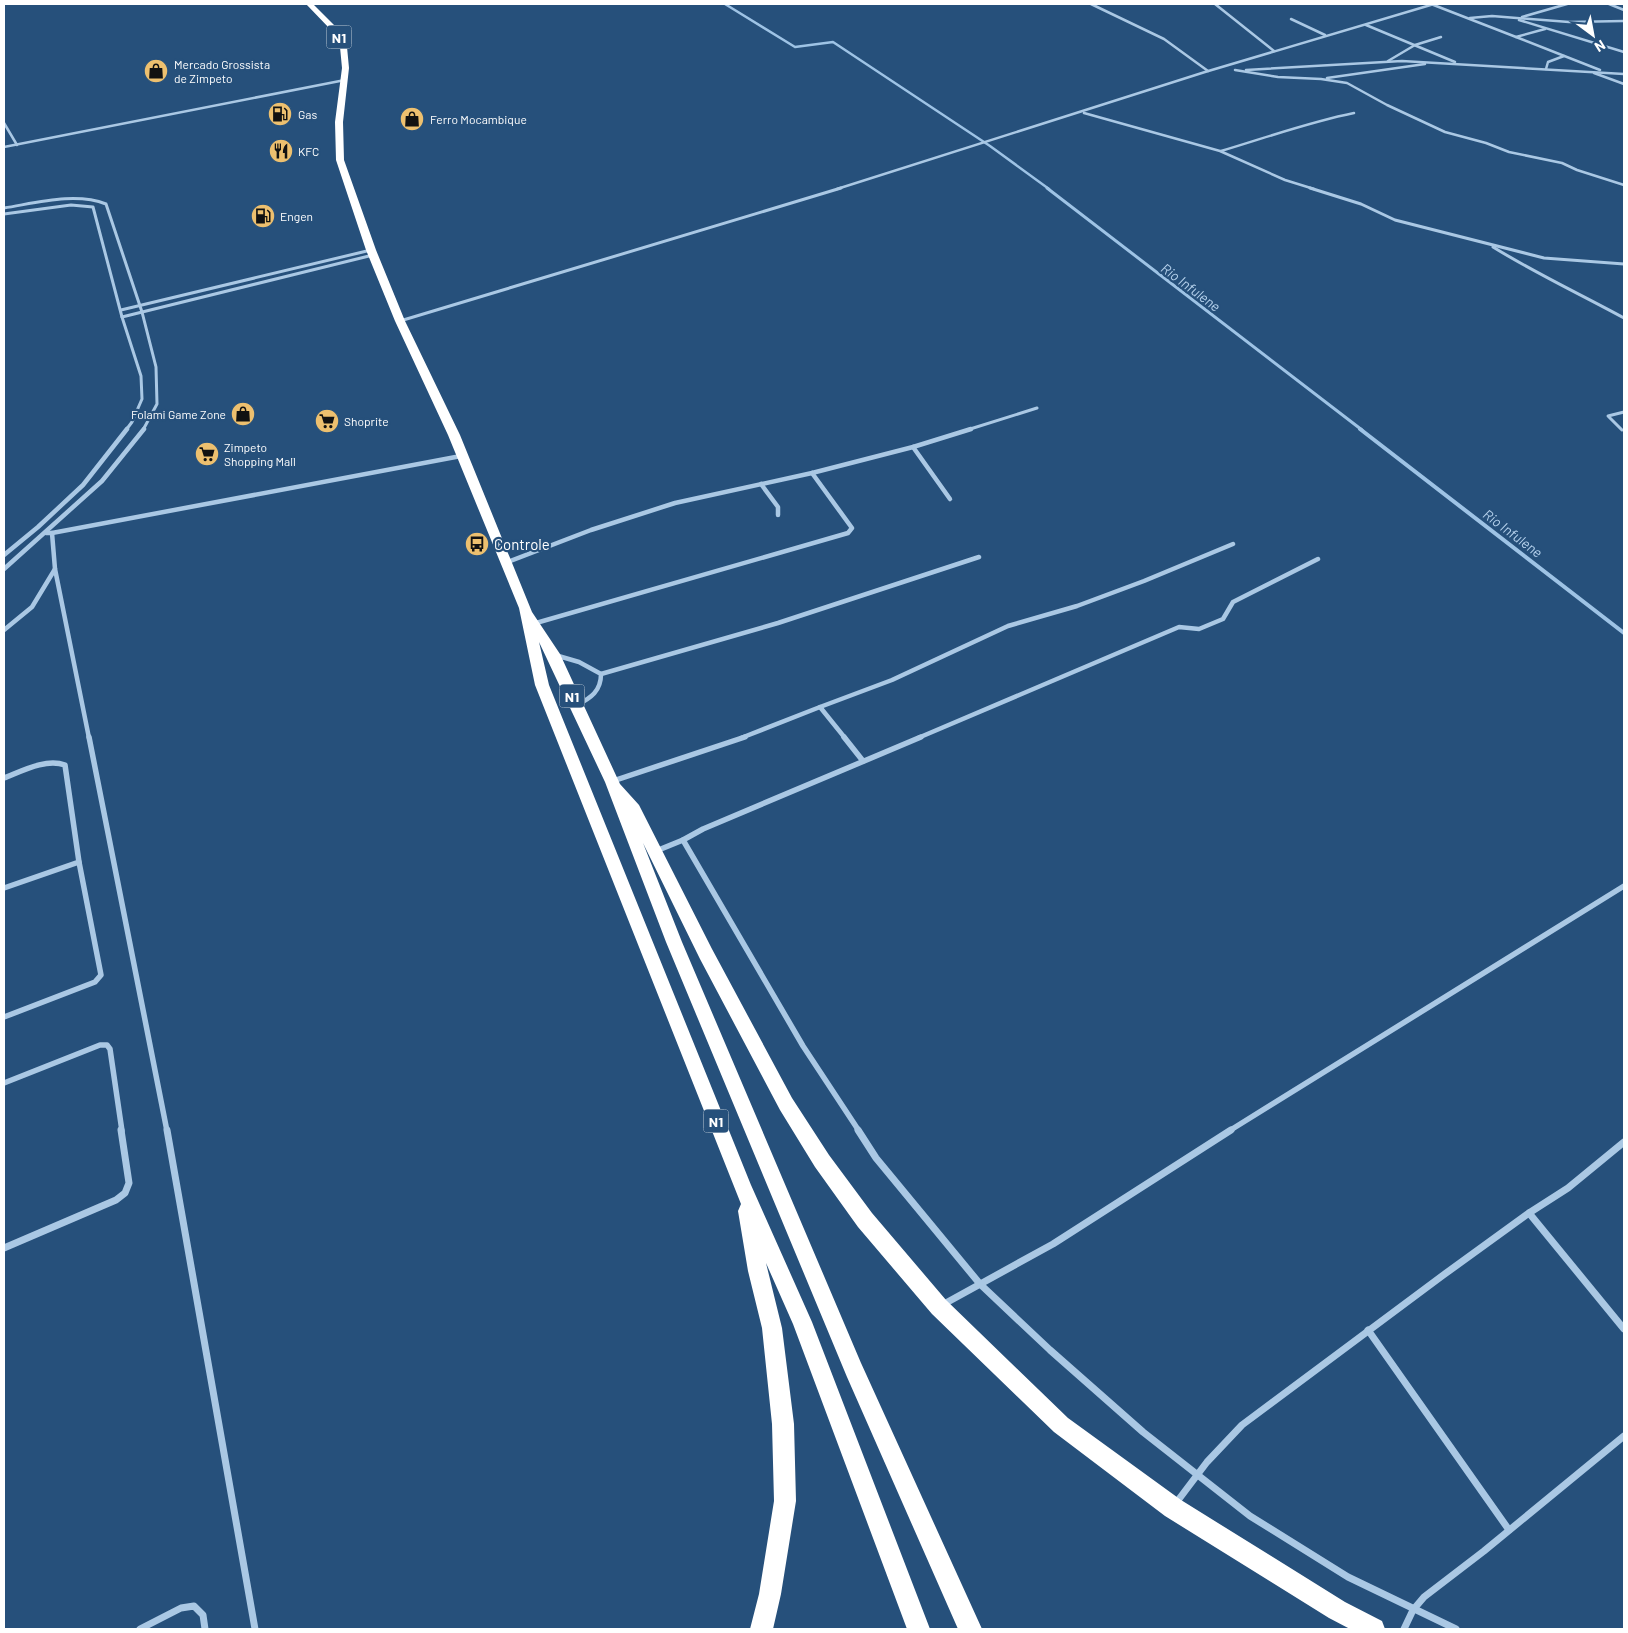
<svg xmlns="http://www.w3.org/2000/svg" width="1628" height="1633" font-family="Barlow,sans-serif">
  <rect width="100%" height="100%" fill="#26507b"/>
  <g fill="none" stroke-linecap="round" stroke-linejoin="round">
    <!-- stream-far2 -->
    <path stroke="#9ec3e5" stroke-width="2.5" d="M725 4 795 47 833 42 990 146 1049 189"/>
    <!-- stream-far1 -->
    <path stroke="#9ec3e5" stroke-width="3" d="M1047 188 1362 430"/>
    <!-- stream -->
    <path stroke="#9ec3e5" stroke-width="4" d="M1360 429 1624 633"/>
    <!-- street-far4 -->
    <g stroke="#aac8e4" stroke-width="2.5">
      <path d="M1091 4 1164 39 1208 71"/>
      <path d="M1215 4 1274 51"/>
      <path d="M1431 4 1516 37"/>
      <path d="M1609 4 1624 10"/>
      <path d="M1522 17 1567 4"/>
      <path d="M1470 18 1492 16 1569 22 1624 21"/>
      <path d="M1291 19 1325 35"/>
      <path d="M1519 20 1624 52"/>
      <path d="M1366 25 1455 62"/>
      <path d="M1545 29 1516 37 1600 70"/>
      <path d="M1388 61 1415 45 1441 37"/>
      <path d="M1546 69 1548 62 1564 56"/>
      <path d="M1235 70 1278 77 1321 79 1347 83 1387 105 1445 132 1486 143 1509 152 1562 163 1577 170 1624 185"/>
      <path d="M1246 70 1402 61 1624 74"/>
      <path d="M1594 73 1624 84"/>
      <path d="M1327 78 1425 64"/>
      <path d="M1084 113 1220 151 1285 180 1314 189"/>
      <path d="M4 123 17 145"/>
      <path d="M4 147 345 80"/>
      <path d="M1221 151C1265 138 1309 122 1354 113"/>
      <path d="M837 189 1205 72 1434 4"/>
    </g>
    <!-- street-far3 -->
    <g stroke="#aac8e4" stroke-width="3">
      <path d="M1310 188 1361 204 1395 220 1544 258 1624 264"/>
      <path d="M4 208C36 203 75 192 106 204L142 312 156 367 157 404 143 430"/>
      <path d="M4 214 71 205 93 207 122 317 141 376 142 399 132 422 126 430"/>
      <path d="M1493 247C1535 273 1580 294 1624 318"/>
      <path d="M121 310 371 250"/>
      <path d="M122 317 373 255"/>
      <path d="M400 321 841 188"/>
      <path d="M967 430 1037 408"/>
      <path d="M1622 430 1608 416 1624 412"/>
    </g>
    <!-- street-far2 -->
    <g stroke="#aac8e4" stroke-width="4.5">
      <path d="M913 447 950 499"/>
      <path d="M761 484 778 507V515"/>
      <path d="M46 533H52L55 569 89 738"/>
      <path d="M52 533 461 456"/>
      <path d="M4 555 38 527 83 485 127 429"/>
      <path d="M505 563 591 530 675 503 812 473 913 447 971 429"/>
      <path d="M4 569 102 481 144 429"/>
      <path d="M536 623 848 533 852 528 812 473"/>
      <path d="M4 630 32 607 55 569"/>
      <path d="M555 655 579 662 601 674C601 691 591 698 577 705"/>
      <path d="M601 674 778 623 979 557"/>
      <path d="M820 707 892 680 1008 626 1077 606 1144 581 1233 544"/>
      <path d="M741 738 820 707 845 738"/>
      <path d="M918 738 1179 627 1199 629 1223 619 1233 602 1318 559"/>
    </g>
    <!-- street-far1 -->
    <g stroke="#aac8e4" stroke-width="5.5">
      <path d="M89 737 167 1131"/>
      <path d="M844 737 863 761"/>
      <path d="M4 778C22 771 46 758 65 765L79 862 101 975 95 982 4 1017"/>
      <path d="M613 781 745 737"/>
      <path d="M656 851 683 840"/>
      <path d="M4 888 79 862"/>
      <path d="M4 1083 100 1045H107L110 1049 122 1131"/>
      <path d="M859 1131 803 1046 683 840 703 829 921 737"/>
      <path d="M1229 1131 1624 886"/>
    </g>
    <!-- street -->
    <g stroke="#aac8e4" stroke-width="7">
      <path d="M167 1130 255 1629"/>
      <path d="M858 1130 876 1158 980 1284 1050 1350 1143 1432 1250 1516 1348 1577 1456 1629"/>
      <path d="M1529 1213 1624 1329"/>
      <path d="M4 1248 116 1200 125 1193 129 1183 121 1130"/>
      <path d="M944 1304 1053 1244 1231 1130"/>
      <path d="M1368 1330 1509 1530"/>
      <path d="M1176 1503 1207 1462 1242 1425 1442 1276 1529 1213 1568 1188 1624 1142"/>
      <path d="M140 1629 181 1608 194 1606 203 1615 205 1629"/>
      <path d="M1404 1629 1413 1610 1424 1597 1484 1551 1624 1436"/>
    </g>
    <!-- highway -->
    <path fill="#fff" fill-rule="evenodd" d="M306 4H313L336 27 347 47 349 68 343 122 344 160 376 250 405 321 460 435 532 612 560 654 620 784 639 805 712 949 792 1098 829 1155 872 1213 946 1300 1068 1418 1181 1500 1345 1602 1382 1621 1385 1629H1350L1329 1618 1165 1516 1054 1432 932 1314 858 1227 815 1167 780 1110 700 959 643 843 682 942 861 1363 982 1629H958L847 1377 666 942 605 782 539 642 549 685 751 1185 812 1322 930 1629H907L793 1324 766 1263 782 1328 794 1424 796 1501 781 1594 773 1629H750L759 1594 774 1501 772 1424 762 1328 748 1271 738 1211 741 1204 535 685 519 608 448 435 395 321 366 250 336 160 335 122 342 68 340 47 331 30Z"/>
  </g>
  <!-- icons -->
  <defs>
    <g id="shop-disc" transform="scale(1.25)"><circle r="9.5" fill="#edc06f" stroke="#26507b"/><path d="M-5-2.5h2.3a2.7 3.5 0 0 1 5.4 0H5L5.5 6h-11ZM-1.5-2.5h3a1.5 2.3 0 0 0-3 0Z" fill="#111"/></g>
    <g id="fuel-disc" transform="scale(1.25)"><circle r="9.5" fill="#edc06f" stroke="#26507b"/><path d="M-5.5-6h7V0h2V4h1.3V-2.5L3-4.5l.8-.8L6-3V5H2.5V1h-1V6h-7ZM-4.2-4.7v3.2H.2V-4.7Z" fill="#111"/></g>
    <g id="restaurant-disc" transform="scale(1.25)"><circle r="9.5" fill="#edc06f" stroke="#26507b"/><path d="M-5-6h1v4h1v-4h1v4h1v-4h1v5L-1.5 .5V6h-2V.5L-5-1ZM5-6V6H3V1.5H1.5Q1.5-4 5-6Z" fill="#111"/></g>
    <g id="supermarket-disc" transform="scale(1.25)"><circle r="9.5" fill="#edc06f" stroke="#26507b"/><path d="M-6-5.5h2.5l.6 2H6L4.5 2H-2.5L-4.4-4H-6ZM-1.5 3.2a1.3 1.3 0 1 0 .1 0ZM3 3.2a1.3 1.3 0 1 0 .1 0Z" fill="#111"/></g>
    <g id="bus-disc" transform="scale(1.25)"><circle r="9.5" fill="#edc06f" stroke="#26507b"/><path d="M-5-6H5V4H4V6H2V4H-2V6H-4V4H-5ZM-3.5-4V0h7V-4ZM-3.5 1.2v1.5H-2V1.2ZM2 1.2v1.5H3.5V1.2Z" fill="#111"/></g>
  </defs>
  <g fill-rule="evenodd">
    <use href="#shop-disc" x="156" y="71"/>
    <use href="#fuel-disc" x="280" y="114"/>
    <use href="#shop-disc" x="412" y="119"/>
    <use href="#restaurant-disc" x="281" y="151"/>
    <use href="#fuel-disc" x="263" y="216"/>
    <use href="#shop-disc" x="243" y="414"/>
    <use href="#supermarket-disc" x="327" y="421"/>
    <use href="#supermarket-disc" x="207" y="454"/>
    <use href="#bus-disc" x="477" y="544"/>
  </g>
  <g text-anchor="middle" dominant-baseline="central" stroke-width="4.5" stroke-linejoin="round" paint-order="stroke">
    <!-- far-poi labels -->
    <g font-size="12" fill="#fff" stroke="#26507b" text-anchor="start">
      <text x="174" y="64">Mercado Grossista<tspan x="174" dy="14">de Zimpeto</tspan></text>
      <text x="298" y="114">Gas</text>
      <text x="430" y="119">Ferro Mocambique</text>
      <text x="298" y="151">KFC</text>
      <text x="280" y="216">Engen</text>
      <text x="226" y="414" text-anchor="end">Folami Game Zone</text>
      <text x="344" y="421">Shoprite</text>
      <text x="224" y="447">Zimpeto<tspan x="224" dy="14">Shopping Mall</tspan></text>
    </g>
    <!-- shield labels -->
    <g fill="#26507b" stroke="#becad7" stroke-width="1">
      <rect x="326.5" y="25.5" width="25" height="23" rx="4"/>
      <rect x="559.5" y="684.5" width="25" height="23" rx="4"/>
      <rect x="703.5" y="1109.5" width="25" height="23" rx="4"/>
    </g>
    <g font-size="14" font-weight="bold" fill="#fff">
      <text x="339" y="37">N1</text>
      <text x="572" y="696">N1</text>
      <text x="716" y="1121">N1</text>
    </g>
    <!-- far-water labels -->
    <g font-size="14" font-style="italic" fill="#b5d1ec" stroke="#26507b">
      <text transform="translate(1191 287) rotate(37)">Rio Infulene</text>
      <text transform="translate(1513 533) rotate(37)">Rio Infulene</text>
    </g>
    <!-- poi labels -->
    <g font-size="15" fill="#fff" stroke="#26507b" text-anchor="start">
      <text x="494" y="544">Controle</text>
    </g>
  </g>
  <!-- border -->
  <rect width="1628" height="1633" fill="none" stroke="#ffffff" stroke-width="10"/>
  <!-- north arrow -->
  <g transform="translate(1593 35) rotate(148)" stroke="#26507b" stroke-width="4" paint-order="stroke">
  <path d="M0-4L9 19L0 12L-9 19Z" fill="#ffffff"/>
  <text y="-8" font-size="14" font-weight="bold" text-anchor="middle" fill="#ffffff">N</text>
  </g>
</svg>
